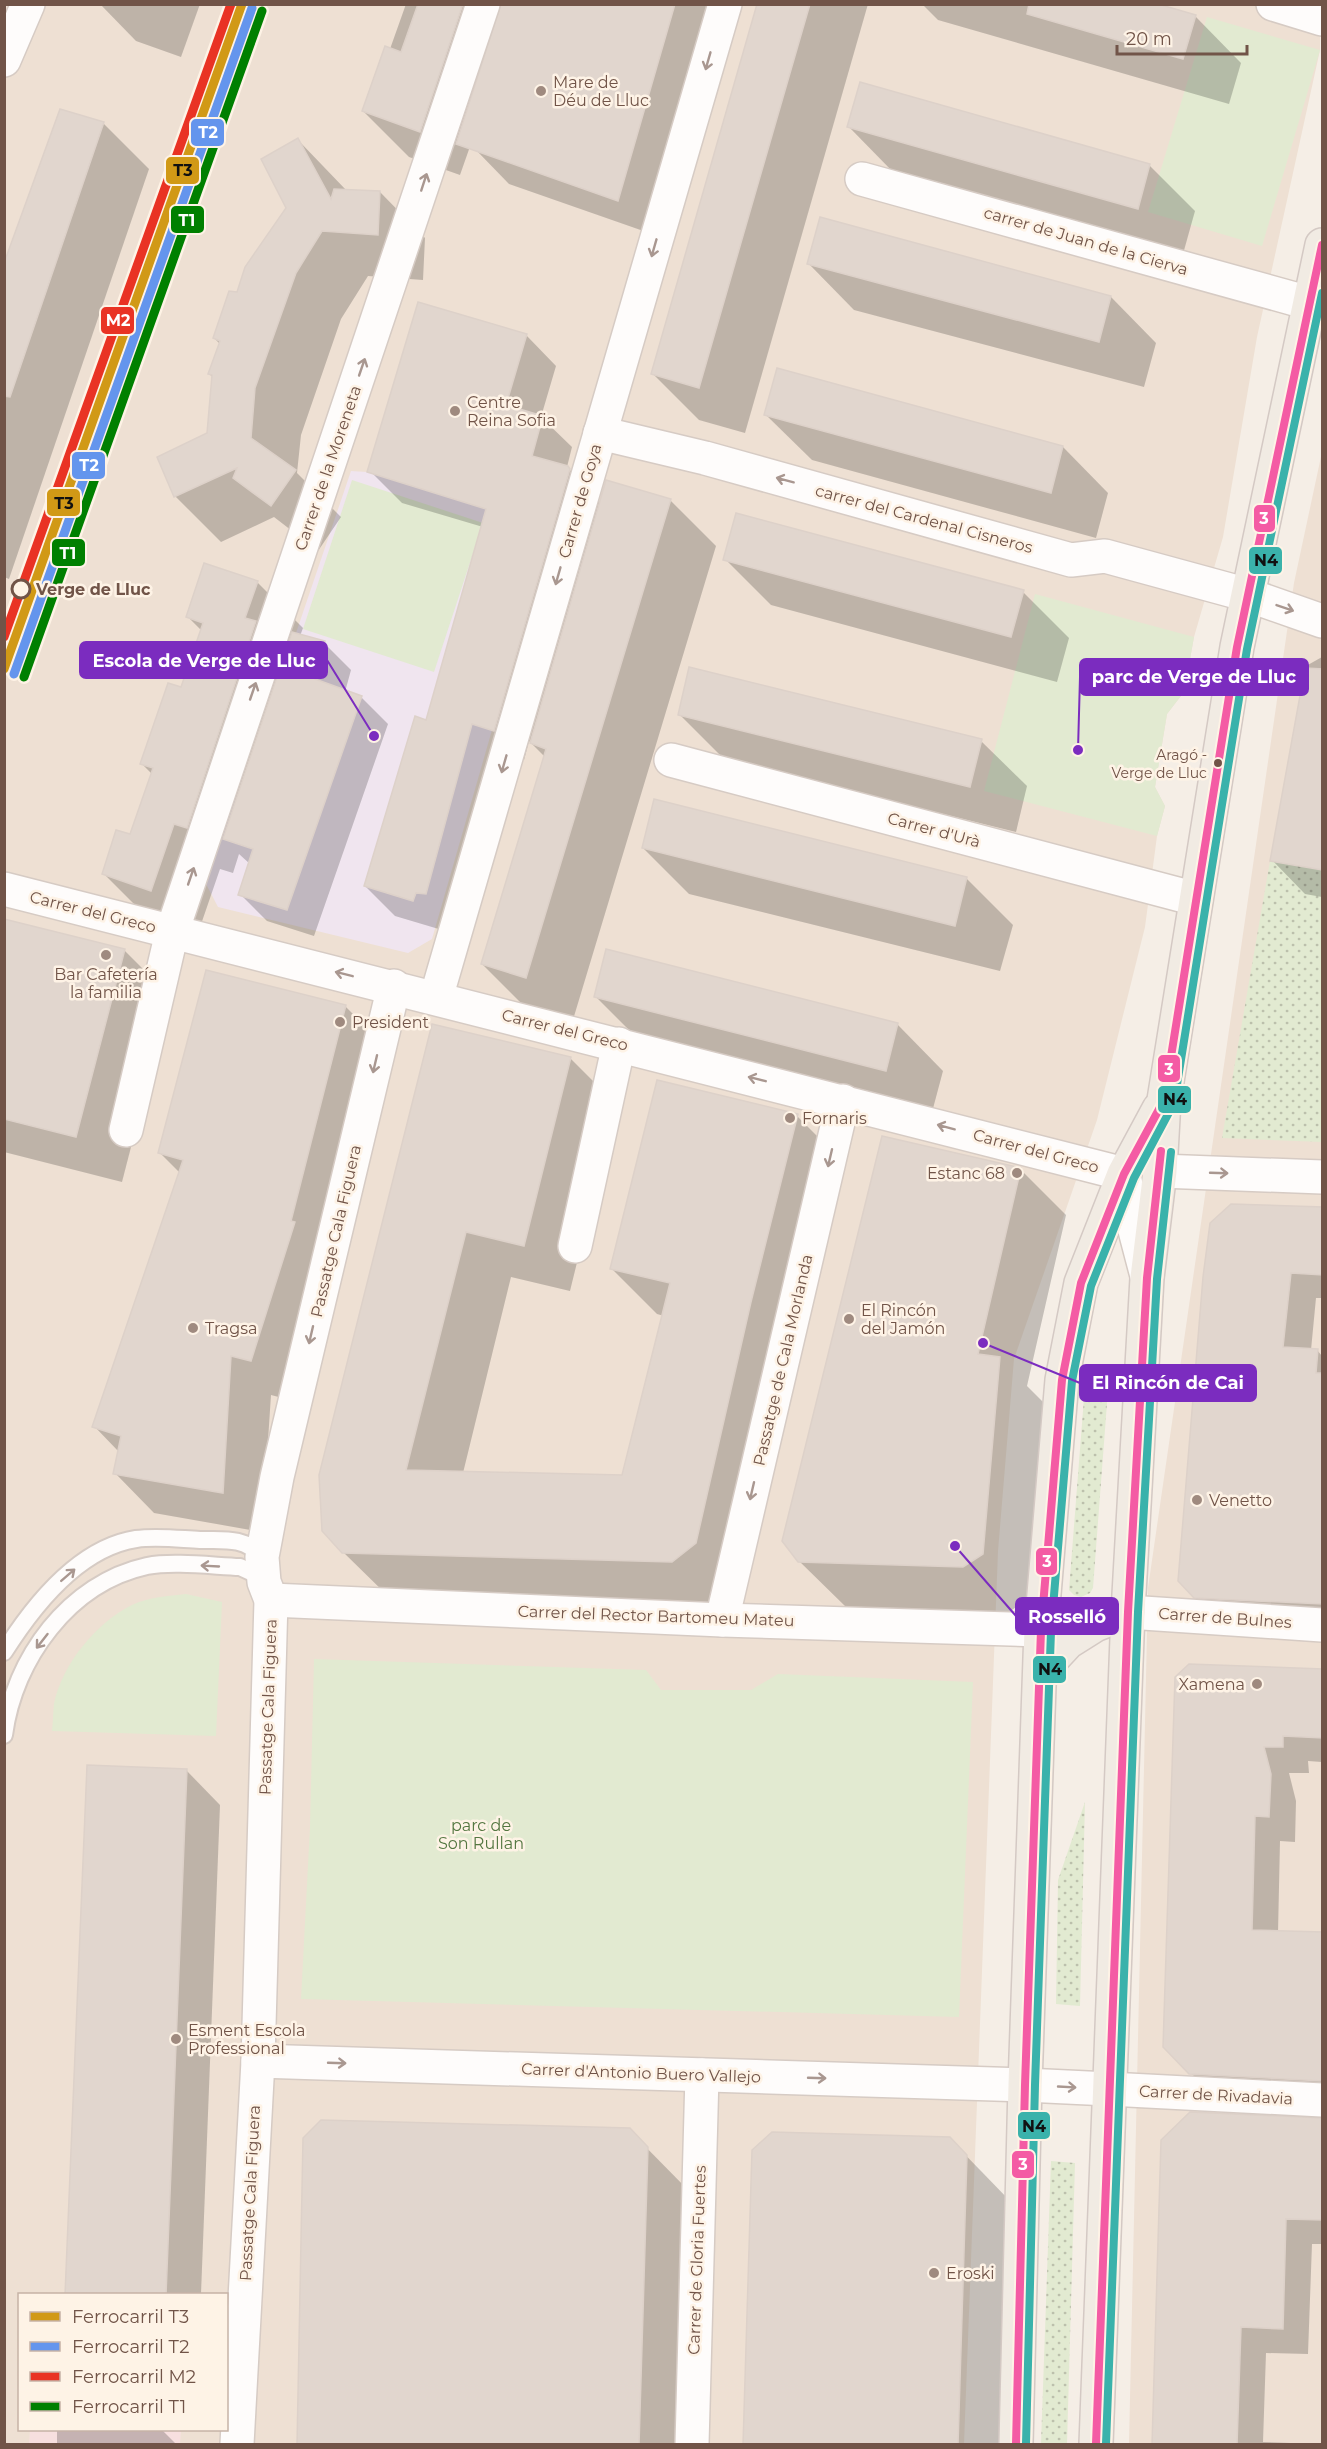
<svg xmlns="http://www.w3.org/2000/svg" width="1327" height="2449" font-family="Montserrat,sans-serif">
  <defs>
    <pattern id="grass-dots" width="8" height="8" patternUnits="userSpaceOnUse" patternTransform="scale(1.5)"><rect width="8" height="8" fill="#e2ead1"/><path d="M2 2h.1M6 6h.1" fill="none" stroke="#bcc0ac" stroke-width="1.8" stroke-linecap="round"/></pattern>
  </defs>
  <rect width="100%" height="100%" fill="#f5eee6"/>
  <!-- residential -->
  <g fill="#eee0d3" fill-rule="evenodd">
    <path d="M5 5H1320V50L1257 337 1223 537 1194 637 1184 692 1167 714 1155 787 1165 806 1157 836 1145 927 1097 1120 1014 1359 998 1551 964 2444H5ZM20 2294H226V2430H20Z"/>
    <path d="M1322 452V2444H1129L1148 1588 1294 583Z"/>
  </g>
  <!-- education -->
  <path fill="#f0e5ef" d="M351 471 367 472 550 528 432 939 408 953 218 907 205 882 296 633Z"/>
  <!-- medical -->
  <path fill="#f7dfdf" d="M30 2430H181L180 2444H29Z"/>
  <!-- grass -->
  <g fill="url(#grass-dots)">
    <path d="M1270 861 1322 870V1142L1222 1138Z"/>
    <path d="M1097 1383 1103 1384 1108 1390 1093 1588 1090 1593 1081 1597 1074 1595 1069 1590 1085 1385Z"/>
    <path d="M1085 1802 1080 2006 1056 2004 1058 1880Z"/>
    <path d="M1051 2161 1075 2163 1067 2444H1041Z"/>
  </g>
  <!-- green -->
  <g fill="#e2ead1">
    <path d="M1207 17 1320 50 1262 246 1148 212Z"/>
    <path d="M352 480 483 523 434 672 303 629Z"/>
    <path d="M1035 594 1194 637 1184 692 1167 714 1155 787 1165 806 1157 836 984 791Z"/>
    <path d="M186 1594 222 1602 216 1736 52 1731C53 1722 53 1713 54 1704 62 1664 97 1622 132 1605 149 1597 168 1596 186 1594Z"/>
    <path d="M314 1659 646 1670 661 1690H751L778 1674 973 1682 959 2017 301 1999 310 1827Z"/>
  </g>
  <!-- shadow -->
  <g fill="#0003">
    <path d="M100 4H200L181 57 136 41Z"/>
    <path d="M406 4H520L460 175 409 157 363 111 390 49Z"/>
    <path d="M529 4H718L652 234 509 184 476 150Z"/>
    <path d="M759 4H868L745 433 699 420 653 374Z"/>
    <path d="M922 4H1153L1196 17 1241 63 1229 104 938 20Z"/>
    <path d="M103 123 149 169 9 579 4 577V267Z"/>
    <path d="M849 127 1149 165 1195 211 1183 254 894 173Z"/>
    <path d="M298 140 347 191 380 192 425 238 423 280 368 276 341 319 301 435 297 473 341 517 318 551 274 517 221 542 175 496 208 434 214 378 209 374 220 344 214 338 288 208Z"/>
    <path d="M809 264 1111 297 1156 343 1144 387 854 310Z"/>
    <path d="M419 304 527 336 556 366 541 417 572 447 567 467 601 503 670 500 716 546 572 1023 528 1010 482 964 545 757 529 741 524 760 502 753 442 930 395 916 365 886 427 722 483 527 402 503 372 473Z"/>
    <path d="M766 415 1063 447 1108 493 1096 538 812 460Z"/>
    <path d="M725 559 1023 592 1069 638 1057 682 771 605Z"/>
    <path d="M257 582 303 628 300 636 324 643 351 670 345 692 361 697 388 724 314 936 267 921 240 894 250 864 239 854 233 873 220 869 197 936 149 919 103 873 131 836 152 774 142 764 182 689 202 631 188 617Z"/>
    <path d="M1322 657V897L1305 894 1272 860 1306 666Z"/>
    <path d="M679 714 981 741 1027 786 1016 832 725 760Z"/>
    <path d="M655 801 967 879 1013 925 1000 971 689 894 643 848Z"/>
    <path d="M4 920 124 950 170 996 122 1182 4 1152Z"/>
    <path d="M607 950 898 1025 943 1071 931 1116 641 1042 595 996Z"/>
    <path d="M345 1006 385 1046 290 1400 271 1395 262 1532 154 1513 115 1473 119 1452 94 1426 180 1173 160 1153Z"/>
    <path d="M434 1026 571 1059 616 1104 570 1291 511 1277 463 1473 623 1476 664 1316 657 1314 611 1268 797 1116 843 1162 718 1607 390 1598 343 1552Z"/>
    <path d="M1020 1169 1066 1215 1027 1386 1045 1404 1028 1599 1009 1612 846 1607 799 1561Z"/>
    <path d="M1231 1206 1322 1209V1298H1316L1311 1350H1317L1322 1356V1627L1221 1623 1195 1597Z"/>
    <path d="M1322 1671V1762L1308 1761 1309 1773H1289L1296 1801 1295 1842 1280 1841 1278 1933 1322 1934V2105L1217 2100 1191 2073 1176 1678Z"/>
    <path d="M186 1770 220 1805 201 2294H67Z"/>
    <path d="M1322 2120V2244H1312L1308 2354 1266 2353 1263 2442 1319 2444H1153Z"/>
    <path d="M629 2130 693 2195 686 2444H298Z"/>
    <path d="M949 2138 1012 2203 1005 2444H744Z"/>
    <path d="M57 2430 163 2431 176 2444H57Z"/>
  </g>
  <!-- building -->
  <g fill="#e1d6ce" stroke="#ddd1c9" stroke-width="1.5">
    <path d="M418 4H463L420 132 362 111 385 46 401 52Z"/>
    <path d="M501 4H675L618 201 456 144Z"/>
    <path d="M757 4H810L699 388 651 374Z"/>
    <path d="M1029 4H1158L1196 15 1183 59 1027 14Z"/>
    <path d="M860 82 1150 164 1138 209 847 127Z"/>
    <path d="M60 109 104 122 10 397 4 396V263Z"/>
    <path d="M298 138 331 199 334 189 380 191 378 235 322 231 296 273 255 388 251 438 296 470 271 506 233 478 237 468 174 497 157 457 207 433 212 375 208 374 220 341 213 338 229 291 237 292 245 267 286 208 261 159Z"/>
    <path d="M820 217 1111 296 1099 342 807 264Z"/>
    <path d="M418 302 527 334 506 405 543 416 532 456 568 466 570 469 494 731 472 724 426 894 416 893 413 901 364 886 415 716 426 720 486 509 367 472Z"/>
    <path d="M777 368 1063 446 1051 493 764 415Z"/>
    <path d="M606 480 671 499 526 978 481 964 546 749 530 743Z"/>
    <path d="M736 513 1024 590 1011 637 723 560Z"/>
    <path d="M204 563 258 581 245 618 256 621 187 828 174 824 151 891 102 874 116 830 130 834 153 768 140 764 168 683 181 687 203 623 186 617Z"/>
    <path d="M292 632 325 641 315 679 362 696 287 910 238 895 253 849 223 839Z"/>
    <path d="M689 667 982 739 970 787 678 715Z"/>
    <path d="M1305 668 1323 669V870L1270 861Z"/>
    <path d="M654 799 967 877 955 926 642 848Z"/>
    <path d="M4 919 125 949 76 1137 4 1119Z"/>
    <path d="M606 949 898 1023 886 1071 594 997Z"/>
    <path d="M206 970 346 1005 291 1221 295 1222 251 1361 231 1356 223 1493 113 1474 121 1436 92 1427 183 1160 158 1153Z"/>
    <path d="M432 1024 571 1057 524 1246 466 1232 406 1470 622 1475 670 1283 610 1269 657 1080 798 1114 751 1302 696 1543 672 1562 342 1553 322 1531 319 1475Z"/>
    <path d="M882 1136 1021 1168 978 1354 1000 1357 983 1554 963 1567 798 1562 782 1541Z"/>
    <path d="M1231 1204 1323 1207V1275L1291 1273 1283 1347 1318 1349 1316 1373H1323V1604L1194 1598 1178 1581 1203 1277 1210 1223Z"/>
    <path d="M1189 1664 1323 1669V1738L1283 1736V1747H1264L1271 1774 1269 1817 1255 1816 1252 1930 1323 1932V2081L1189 2074 1163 2047 1175 1677Z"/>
    <path d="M87 1765 187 1769 166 2295H65Z"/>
    <path d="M1190 2112 1323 2118V2220L1286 2219 1283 2329 1241 2327 1237 2445H1152L1161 2140Z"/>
    <path d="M321 2120 630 2128 648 2147 639 2445H297L303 2138Z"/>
    <path d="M772 2132 950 2137 967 2155 958 2445H743L752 2150Z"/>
  </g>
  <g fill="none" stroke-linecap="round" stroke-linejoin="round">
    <!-- service casing -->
    <g stroke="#d6cbc4" stroke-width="20">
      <g id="service">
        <path d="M4 1652C33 1606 78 1548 136 1539 157 1536 179 1539 200 1540 224 1540 246 1537 262 1557"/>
        <path d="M4 1735C14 1659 69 1583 147 1566 173 1561 213 1566 240 1567L253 1573 263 1582"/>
      </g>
    </g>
    <!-- minor casing -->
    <g stroke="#d6cbc4" stroke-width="36">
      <g id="minor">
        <path d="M1273 4 1322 19"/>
        <path d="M4 60 28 4"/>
        <path d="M862 179 1309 303"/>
        <path d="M600 433 705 458 1071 560 1105 556 1248 595 1322 621"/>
        <path d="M671 760 1196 899"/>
        <path d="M4 889 1124 1174"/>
        <path d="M436 998 725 4"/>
        <path d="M126 1130 172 932 483 4"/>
        <path d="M1160 1171 1322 1177"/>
        <path d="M575 1246 619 1044"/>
        <path d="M271 1600 722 1620 1041 1630"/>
        <path d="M1128 1612 1322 1625"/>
        <path d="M722 1620 843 1101"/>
        <path d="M258 2061 1025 2085"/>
        <path d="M1109 2089 1322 2100"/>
        <path d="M237 2444 258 2061 271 1600 264 1582 262 1557 277 1477 394 986"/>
        <path d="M692 2444 702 2075"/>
      </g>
    </g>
    <!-- tertiary casing -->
    <g stroke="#d6cbc4" stroke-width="36">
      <g id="tertiary">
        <path d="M1124 1174 1132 1219 1147 1276"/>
        <path d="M1025 2085 1109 2089"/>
      </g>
    </g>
    <!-- primary casing -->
    <g stroke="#d4c9c4" stroke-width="36">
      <g id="primary">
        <path d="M1041 1671 1068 1642 1095 1625 1128 1612"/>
        <path d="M1016 2444 1025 2085 1041 1630 1062 1380 1081 1283 1124 1174 1159 1109"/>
        <path d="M1096 2444 1128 1612 1147 1278 1160 1171 1164 1100 1237 647 1322 245"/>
      </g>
    </g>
    <!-- service -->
    <use href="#service" stroke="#fefcfb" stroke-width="16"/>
    <!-- minor -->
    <use href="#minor" stroke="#fefcfb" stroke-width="33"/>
    <!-- tertiary -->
    <use href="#tertiary" stroke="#fefcfb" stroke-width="33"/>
    <!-- primary -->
    <use href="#primary" stroke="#f1ebe3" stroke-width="33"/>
    <!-- bus-1 casing -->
    <g stroke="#fef3e6" stroke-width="12">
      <g id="bus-1">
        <path d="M1016 2444 1025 2085 1041 1630 1062 1380 1081 1283 1124 1174 1164 1100 1237 647 1322 245"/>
        <path d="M1096 2444 1128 1612 1147 1278 1161 1151"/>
      </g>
    </g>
    <!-- bus-2 casing -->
    <g stroke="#fef3e6" stroke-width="12">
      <g id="bus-2">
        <path d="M1026 2444 1035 2085 1051 1631 1072 1381 1091 1286 1134 1178 1174 1103 1247 649 1322 293"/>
        <path d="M1106 2444 1138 1612 1157 1279 1171 1152"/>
      </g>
    </g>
    <!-- bus-1 -->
    <use href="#bus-1" stroke="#f45ba4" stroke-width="8"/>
    <!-- bus-2 -->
    <use href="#bus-2" stroke="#3ab2ab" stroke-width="8"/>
    <!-- rail-1 casing -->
    <g stroke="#fef3e6" stroke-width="14">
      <path id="rail-1" d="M4 669 242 4"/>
    </g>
    <!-- rail-2 casing -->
    <g stroke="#fef3e6" stroke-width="14">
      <path id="rail-2" d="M14 674 252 8"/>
    </g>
    <!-- rail-3 casing -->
    <g stroke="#fef3e6" stroke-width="14">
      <path id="rail-3" d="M4 637 231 4"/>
    </g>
    <!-- rail-4 casing -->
    <g stroke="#fef3e6" stroke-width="14">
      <path id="rail-4" d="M24 677 262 11"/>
    </g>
    <!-- rail-1 -->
    <use href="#rail-1" stroke="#d19916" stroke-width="9"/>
    <!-- rail-2 -->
    <use href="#rail-2" stroke="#6495ed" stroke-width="9"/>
    <!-- rail-3 -->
    <use href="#rail-3" stroke="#e93324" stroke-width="9"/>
    <!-- rail-4 -->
    <use href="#rail-4" stroke="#008000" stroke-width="9"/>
  </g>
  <!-- one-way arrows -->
  <defs><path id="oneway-shaft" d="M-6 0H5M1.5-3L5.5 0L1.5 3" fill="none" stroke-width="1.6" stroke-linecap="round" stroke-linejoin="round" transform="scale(1.5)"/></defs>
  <g stroke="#a99790">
    <use href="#oneway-shaft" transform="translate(708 61) rotate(106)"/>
    <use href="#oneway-shaft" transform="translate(424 182) rotate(-72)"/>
    <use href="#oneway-shaft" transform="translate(654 248) rotate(106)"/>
    <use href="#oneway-shaft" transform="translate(362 367) rotate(-71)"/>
    <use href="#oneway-shaft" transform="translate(785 480) rotate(-165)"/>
    <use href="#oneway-shaft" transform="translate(558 576) rotate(106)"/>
    <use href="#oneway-shaft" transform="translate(1285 608) rotate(19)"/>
    <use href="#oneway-shaft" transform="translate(253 691) rotate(-71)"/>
    <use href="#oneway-shaft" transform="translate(504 764) rotate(106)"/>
    <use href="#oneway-shaft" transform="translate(191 876) rotate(-71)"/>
    <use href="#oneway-shaft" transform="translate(344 974) rotate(-166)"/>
    <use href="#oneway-shaft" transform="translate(375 1064) rotate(103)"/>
    <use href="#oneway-shaft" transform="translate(757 1079) rotate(-166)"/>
    <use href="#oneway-shaft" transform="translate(946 1127) rotate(-165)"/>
    <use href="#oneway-shaft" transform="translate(830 1158) rotate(103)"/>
    <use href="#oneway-shaft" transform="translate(1219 1173) rotate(2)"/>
    <use href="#oneway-shaft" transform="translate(311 1335) rotate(103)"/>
    <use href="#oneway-shaft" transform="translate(752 1491) rotate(103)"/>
    <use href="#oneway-shaft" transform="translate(210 1566) rotate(-177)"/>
    <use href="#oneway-shaft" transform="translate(68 1575) rotate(-41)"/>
    <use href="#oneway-shaft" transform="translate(42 1641) rotate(128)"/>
    <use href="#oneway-shaft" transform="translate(337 2063) rotate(2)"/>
    <use href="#oneway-shaft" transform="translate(817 2078) rotate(2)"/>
    <use href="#oneway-shaft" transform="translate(1067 2087) rotate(3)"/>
  </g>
  <!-- markers -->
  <g fill="#9f8a7f" stroke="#fef3e6" stroke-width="2">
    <circle cx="541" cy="91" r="6"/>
    <circle cx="455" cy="411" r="6"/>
    <circle cx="106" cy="955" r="6"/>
    <circle cx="340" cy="1022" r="6"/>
    <circle cx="790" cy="1118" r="6"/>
    <circle cx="1017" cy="1173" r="6"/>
    <circle cx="849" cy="1319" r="6"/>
    <circle cx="193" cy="1328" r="6"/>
    <circle cx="1197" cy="1500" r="6"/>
    <circle cx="1257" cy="1684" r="6"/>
    <circle cx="176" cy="2039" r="6"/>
    <circle cx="934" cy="2273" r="6"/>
  </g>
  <circle fill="#fef3e6" stroke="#715448" stroke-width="3" cx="21" cy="589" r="9"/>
  <circle fill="#715448" stroke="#fef3e6" stroke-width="2" cx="1218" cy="763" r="5"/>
  <g text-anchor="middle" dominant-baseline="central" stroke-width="5" stroke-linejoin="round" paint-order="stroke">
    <!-- bus labels -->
    <g font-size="14" fill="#715448" stroke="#fef3e6" text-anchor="end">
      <text x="1207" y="755">Aragó -<tspan x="1207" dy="18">Verge de Lluc</tspan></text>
    </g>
    <!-- poi labels -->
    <g font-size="16" fill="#715448" stroke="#fef3e6" text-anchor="start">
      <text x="553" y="82">Mare de<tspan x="553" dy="18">Déu de Lluc</tspan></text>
      <text x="467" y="402">Centre<tspan x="467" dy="18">Reina Sofia</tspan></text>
      <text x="106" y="974" text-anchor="middle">Bar Cafetería<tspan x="106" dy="18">la familia</tspan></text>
      <text x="352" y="1022">President</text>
      <text x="802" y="1118">Fornaris</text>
      <text x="1005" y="1173" text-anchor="end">Estanc 68</text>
      <text x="861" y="1310">El Rincón<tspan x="861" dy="18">del Jamón</tspan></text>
      <text x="205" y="1328">Tragsa</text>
      <text x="1209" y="1500">Venetto</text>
      <text x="1245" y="1684" text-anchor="end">Xamena</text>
      <text x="188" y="2030">Esment Escola<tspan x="188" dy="18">Professional</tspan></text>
      <text x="946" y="2273">Eroski</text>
    </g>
    <!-- street labels -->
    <g font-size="16" fill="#715448" stroke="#fef3e6">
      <text transform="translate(1086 241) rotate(16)">carrer de Juan de la Cierva</text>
      <text transform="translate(328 468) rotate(-71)">Carrer de la Moreneta</text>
      <text transform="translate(580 501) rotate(-74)">Carrer de Goya</text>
      <text transform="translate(924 519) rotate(15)">carrer del Cardenal Cisneros</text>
      <text transform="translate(934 830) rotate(15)">Carrer d'Urà</text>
      <text transform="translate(93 912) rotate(14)">Carrer del Greco</text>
      <text transform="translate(565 1030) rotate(14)">Carrer del Greco</text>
      <text transform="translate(1036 1151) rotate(15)">Carrer del Greco</text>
      <text transform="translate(336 1231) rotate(-77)">Passatge Cala Figuera</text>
      <text transform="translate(783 1360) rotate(-77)">Passatge de Cala Morlanda</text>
      <text transform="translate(656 1616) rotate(2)">Carrer del Rector Bartomeu Mateu</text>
      <text transform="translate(1225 1618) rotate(4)">Carrer de Bulnes</text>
      <text transform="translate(268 1707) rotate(-88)">Passatge Cala Figuera</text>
      <text transform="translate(641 2073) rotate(2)">Carrer d'Antonio Buero Vallejo</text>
      <text transform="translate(1216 2095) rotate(3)">Carrer de Rivadavia</text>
      <text transform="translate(250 2193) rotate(-87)">Passatge Cala Figuera</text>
      <text transform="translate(697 2260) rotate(-88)">Carrer de Gloria Fuertes</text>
    </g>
    <!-- stop labels -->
    <g font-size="16" font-weight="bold" fill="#715448" stroke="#fef3e6" text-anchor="start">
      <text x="36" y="589">Verge de Lluc</text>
    </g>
    <!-- park labels -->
    <g font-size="16" fill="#547741" stroke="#fef3e6">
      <text x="481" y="1825">parc de<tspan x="481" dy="18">Son Rullan</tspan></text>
    </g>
  </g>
  <!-- callouts -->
  <path fill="none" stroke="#7b2cbf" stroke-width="2" d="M374 736L327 660M1078 750L1080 677M983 1343L1080 1383M955 1546L1016 1616"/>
  <g fill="#7b2cbf" stroke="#fef3e6" stroke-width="2">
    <circle cx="374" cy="736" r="6"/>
    <circle cx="1078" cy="750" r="6"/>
    <circle cx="983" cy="1343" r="6"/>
    <circle cx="955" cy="1546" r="6"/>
  </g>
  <g fill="#7b2cbf" stroke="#7b2cbf" stroke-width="2">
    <rect x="80" y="642" width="247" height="36" rx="6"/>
    <rect x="1080" y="659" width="228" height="36" rx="6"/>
    <rect x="1080" y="1365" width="176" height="36" rx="6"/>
    <rect x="1016" y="1598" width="102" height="36" rx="6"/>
  </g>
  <g font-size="18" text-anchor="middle" font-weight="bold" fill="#fff">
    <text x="204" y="667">Escola de Verge de Lluc</text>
    <text x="1194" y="683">parc de Verge de Lluc</text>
    <text x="1168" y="1389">El Rincón de Cai</text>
    <text x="1067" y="1623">Rosselló</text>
  </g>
  <g stroke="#fef3e6" stroke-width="2">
    <rect x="190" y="118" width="35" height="29" rx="6" fill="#6495ed"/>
    <rect x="165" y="156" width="35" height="29" rx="6" fill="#d19916"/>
    <rect x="170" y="205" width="35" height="29" rx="6" fill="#008000"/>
    <rect x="100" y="306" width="35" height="29" rx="6" fill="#e93324"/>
    <rect x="71" y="451" width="35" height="29" rx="6" fill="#6495ed"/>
    <rect x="46" y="488" width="35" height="29" rx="6" fill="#d19916"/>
    <rect x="1253" y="504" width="23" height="29" rx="6" fill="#f45ba4"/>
    <rect x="51" y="538" width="35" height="29" rx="6" fill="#008000"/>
    <rect x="1248" y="546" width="35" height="29" rx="6" fill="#3ab2ab"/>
    <rect x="1157" y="1054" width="24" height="29" rx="6" fill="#f45ba4"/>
    <rect x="1157" y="1085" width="35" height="29" rx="6" fill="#3ab2ab"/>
    <rect x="1035" y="1547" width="23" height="29" rx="6" fill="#f45ba4"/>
    <rect x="1032" y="1655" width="35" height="29" rx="6" fill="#3ab2ab"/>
    <rect x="1017" y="2111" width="34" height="29" rx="6" fill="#3ab2ab"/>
    <rect x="1011" y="2150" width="24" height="29" rx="6" fill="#f45ba4"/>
  </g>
  <g font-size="16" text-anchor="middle" font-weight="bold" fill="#fff">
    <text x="208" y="138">T2</text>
    <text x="187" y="226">T1</text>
    <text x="118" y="326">M2</text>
    <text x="89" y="471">T2</text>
    <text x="1264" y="524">3</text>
    <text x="68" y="559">T1</text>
    <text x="1169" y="1075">3</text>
    <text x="1047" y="1567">3</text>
    <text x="1023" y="2170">3</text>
  </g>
  <g font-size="16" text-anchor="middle" font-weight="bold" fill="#111">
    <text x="183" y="176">T3</text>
    <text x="64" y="509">T3</text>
    <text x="1266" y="566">N4</text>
    <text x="1175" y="1105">N4</text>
    <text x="1050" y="1675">N4</text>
    <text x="1034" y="2132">N4</text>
  </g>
  <!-- border -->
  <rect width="1327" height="2449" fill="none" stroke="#715448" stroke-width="12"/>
  <!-- legend -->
  <rect x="18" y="2293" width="210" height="138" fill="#fef3e6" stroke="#c6b3a7" stroke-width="1.5"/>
  <rect x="30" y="2312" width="30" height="9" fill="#d19916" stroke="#c6b3a7" stroke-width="1.5"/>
  <text x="72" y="2323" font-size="18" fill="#715448">Ferrocarril T3</text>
  <rect x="30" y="2342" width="30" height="9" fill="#6495ed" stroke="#c6b3a7" stroke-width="1.5"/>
  <text x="72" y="2353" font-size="18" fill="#715448">Ferrocarril T2</text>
  <rect x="30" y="2372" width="30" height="9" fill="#e93324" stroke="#c6b3a7" stroke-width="1.5"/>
  <text x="72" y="2383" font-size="18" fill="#715448">Ferrocarril M2</text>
  <rect x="30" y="2402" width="30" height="9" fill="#008000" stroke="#c6b3a7" stroke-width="1.5"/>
  <text x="72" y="2413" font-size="18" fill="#715448">Ferrocarril T1</text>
  <!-- scale -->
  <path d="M1117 45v9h130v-9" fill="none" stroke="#715448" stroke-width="3"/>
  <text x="1126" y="45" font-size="18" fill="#715448" stroke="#fef3e6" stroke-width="4.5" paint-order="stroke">20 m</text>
</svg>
